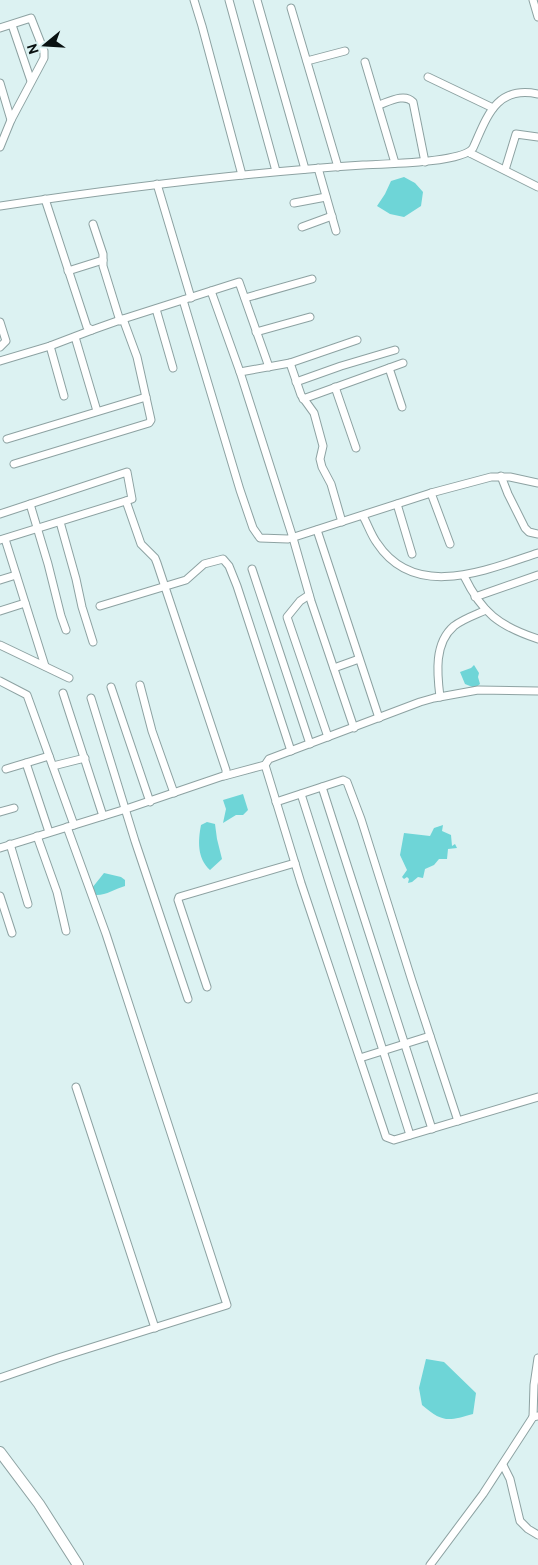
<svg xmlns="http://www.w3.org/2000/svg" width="538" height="1565" font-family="Overpass,sans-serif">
  <rect width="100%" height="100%" fill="#dcf2f2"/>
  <!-- water -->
  <g fill="#6ed5d7">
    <path d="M404 177 415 183 423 192 421 206 404 217 390 214 377 206 385 194 391 181Z"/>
    <path d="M474 665 479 673 478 677 480 684 475 688 465 684 460 672 471 668Z"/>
    <path d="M243 794 248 810 243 815H236L223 823 226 809 223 800Z"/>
    <path d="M207 822 215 824 217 839 222 859 210 870C197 858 198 841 201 825Z"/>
    <path d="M443 825 442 831 451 835 452 846 455 844 457 848 448 849 447 859H439L434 865 425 869 423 878 418 877 412 882 408 883 409 879 407 877 404 879 402 877 407 870 400 855 404 833 430 836 434 828Z"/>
    <path d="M104 873 121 877 125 880V886C115 889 105 896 95 895L92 888Z"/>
    <path d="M426 1359 444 1362 476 1393 473 1414C448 1421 443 1423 422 1405L419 1388Z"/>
  </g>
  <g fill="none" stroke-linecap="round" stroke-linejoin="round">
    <!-- street casing -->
    <g stroke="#8da2a2" stroke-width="9">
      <g id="street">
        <path d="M194 0 202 26 242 175"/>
        <path d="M229 0 276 171"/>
        <path d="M257 0 305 169"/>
        <path d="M533 0 538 17"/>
        <path d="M291 8 338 167"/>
        <path d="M12 25 31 81"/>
        <path d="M0 28 31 18 44 51V58L11 120 0 147"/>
        <path d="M307 61 345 51"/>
        <path d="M365 62 395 163"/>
        <path d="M428 77 493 108"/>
        <path d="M0 83 11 120"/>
        <path d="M379 105C390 101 405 93 413 102L425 162"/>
        <path d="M470 153 538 187"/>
        <path d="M318 168 336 231"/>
        <path d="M505 170 516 134 538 137"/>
        <path d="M157 184 191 298"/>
        <path d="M294 203 326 197"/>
        <path d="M0 206C120 188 241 173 363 165 383 164 463 163 473 148 487 117 496 85 538 94"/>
        <path d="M93 224 103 254V266L120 321"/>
        <path d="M302 227 332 216"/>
        <path d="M68 271 103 260"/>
        <path d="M211 291 240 372 293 538 311 601 354 728"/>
        <path d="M245 298 312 279"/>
        <path d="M183 300 240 490 253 528 260 538 288 539 431 493 491 477H510L538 483"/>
        <path d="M156 309 173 368"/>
        <path d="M123 319 239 282 269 367"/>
        <path d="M0 322 6 341 0 347"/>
        <path d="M256 332 310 317"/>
        <path d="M75 337 97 411"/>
        <path d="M50 346 64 396"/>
        <path d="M0 361 50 346 92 330"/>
        <path d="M290 363 301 395 314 413 323 446 320 459 322 467 331 484 342 522"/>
        <path d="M389 368 402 407"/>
        <path d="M240 372 290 363 357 340"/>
        <path d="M296 382 341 366 395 350"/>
        <path d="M335 387 356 448"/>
        <path d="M303 399 403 363"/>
        <path d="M7 439 146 397"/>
        <path d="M14 464 149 423 151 420 137 357 123 319 92 330 87 327 45 199"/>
        <path d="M501 476 508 494 525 528 529 532 538 534"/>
        <path d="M431 493 450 544"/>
        <path d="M30 504 48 564 61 616 66 630"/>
        <path d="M397 504 412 554"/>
        <path d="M0 514 127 472 132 499 0 540"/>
        <path d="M363 516C368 525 371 535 377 543 415 601 486 570 538 553"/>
        <path d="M60 522 76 579 82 607 93 642"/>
        <path d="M317 530 379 718"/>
        <path d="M5 539 45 666"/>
        <path d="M252 569 310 744"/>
        <path d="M464 576C482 613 499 626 538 639"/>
        <path d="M0 580 16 575"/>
        <path d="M309 595 300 601 287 617 328 737"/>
        <path d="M475 597 538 575"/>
        <path d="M100 606 186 580 204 564 223 559 229 566 237 586 291 751"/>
        <path d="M0 611 25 603"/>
        <path d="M0 645 69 678"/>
        <path d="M334 668 359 659"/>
        <path d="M0 681 27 695 74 825"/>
        <path d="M140 685 152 731 174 793"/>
        <path d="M111 687 150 802"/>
        <path d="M538 691 478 690 434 698 420 702 269 759 265 765 301 883 386 1137 394 1140 538 1097"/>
        <path d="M63 693 103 816"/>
        <path d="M440 697C437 673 434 643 454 626 463 619 475 615 486 610"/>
        <path d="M91 698 135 841 188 999"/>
        <path d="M26 763 49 832"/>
        <path d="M53 766 85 758"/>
        <path d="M6 769 49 756"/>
        <path d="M224 776 265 765"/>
        <path d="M322 787 432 1129"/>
        <path d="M301 794 410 1135"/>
        <path d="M276 802 343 780 347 782 361 819 412 981 458 1121"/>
        <path d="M0 812 14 808"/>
        <path d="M37 836 57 892 66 931"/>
        <path d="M10 844 28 904"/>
        <path d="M0 848 126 809 226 775V770L157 563 155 558 141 544 126 501"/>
        <path d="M0 896 12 933"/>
        <path d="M207 987 178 900 179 897 295 863"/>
        <path d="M360 1058 430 1036"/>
        <path d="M76 1087 155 1328"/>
        <path d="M0 1378 58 1358 227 1305 106 934 67 827"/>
        <path d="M533 1417 534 1385 538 1358"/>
        <path d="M503 1465 510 1479 520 1521 528 1529 538 1535"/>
        <path d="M430 1565 483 1494 533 1417 538 1416"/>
      </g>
    </g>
    <!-- secondary casing -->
    <g stroke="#8da2a2" stroke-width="12">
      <path id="secondary" d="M0 1452 39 1504 78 1565"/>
    </g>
    <!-- street -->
    <use href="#street" stroke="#fff" stroke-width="7"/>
    <!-- secondary -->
    <use href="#secondary" stroke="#fff" stroke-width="10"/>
  </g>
  <!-- north arrow -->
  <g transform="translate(45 45) rotate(252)" stroke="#dcf2f2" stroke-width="4" paint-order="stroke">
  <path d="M0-4L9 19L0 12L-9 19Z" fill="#091111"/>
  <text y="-8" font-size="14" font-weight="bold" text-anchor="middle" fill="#091111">N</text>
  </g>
</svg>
